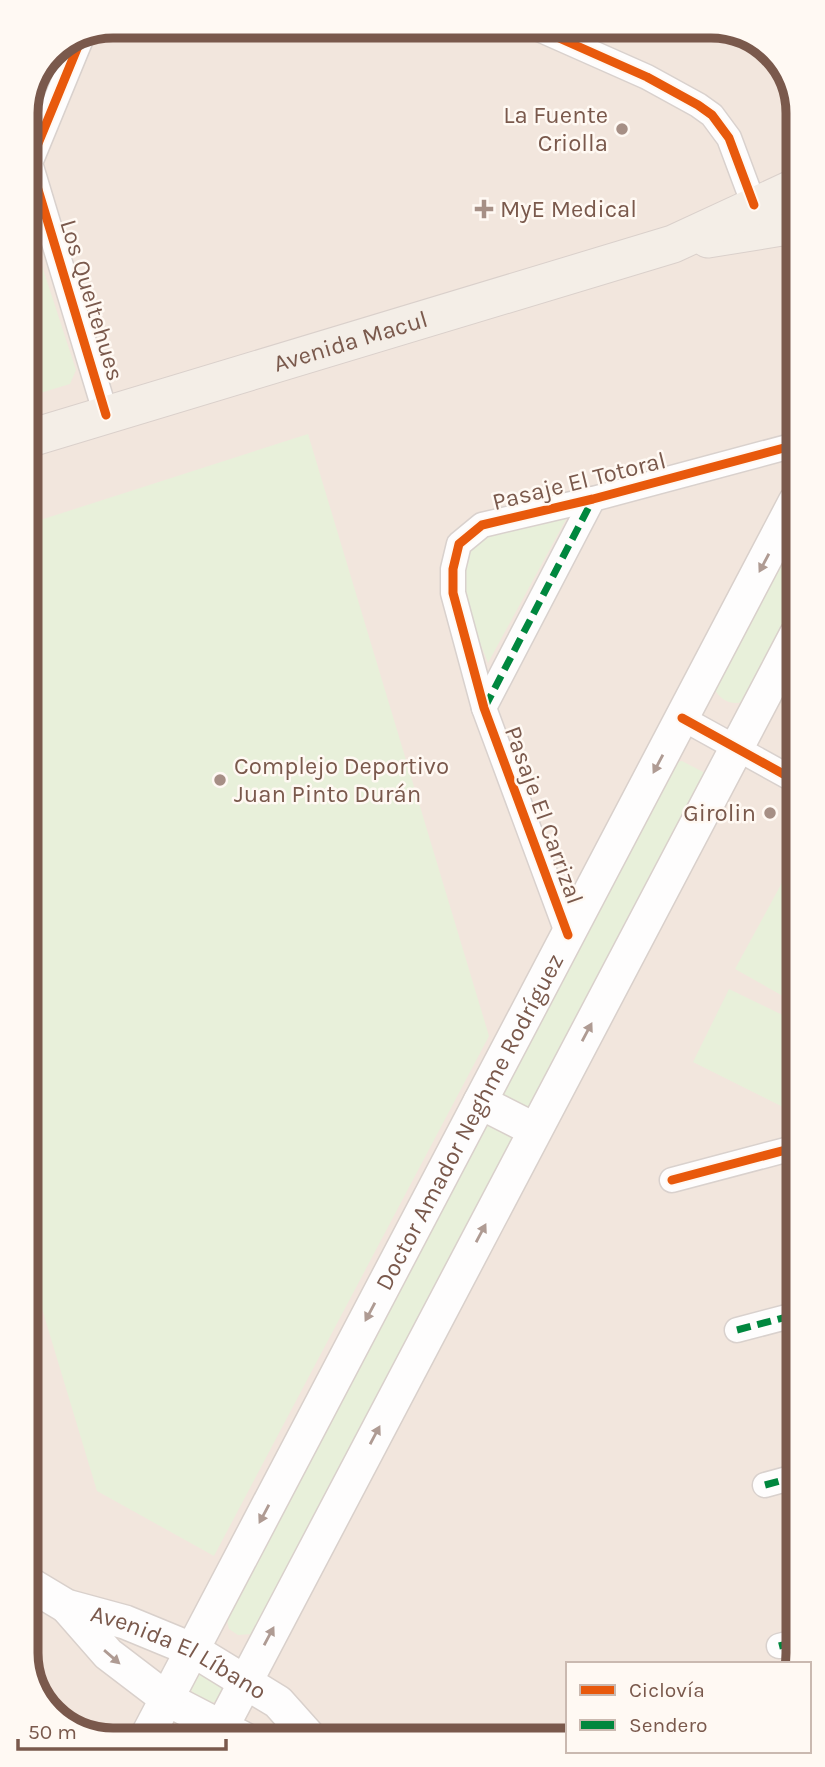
<svg xmlns="http://www.w3.org/2000/svg" width="825" height="1767" font-family="Karla,sans-serif">
  <rect width="100%" height="100%" fill="#f9f4ef"/>
  <!-- residential -->
  <path fill="#f2e6dd" d="M113 26H718L764 44 794 85 799 1654 796 1664H568V1737L107 1741 60 1723 31 1682 26 108 52 51Z"/>
  <!-- green -->
  <g fill="#e8f0da">
    <path d="M27 220 76 370 70 384 27 397Z"/>
    <path d="M308 434 489 1036 214 1556 97 1491 30 1269 28 524Z"/>
    <path d="M570 512 488 663 459 591 464 563 472 547 492 535Z"/>
    <path d="M795 531 796 608 747 700C734 707 720 701 714 688Z"/>
    <path d="M682 761 705 773 252 1634 238 1635 229 1629 226 1615 676 762Z"/>
    <path d="M796 857 797 1004 735 969Z"/>
    <path d="M729 989 797 1022V1114L693 1062Z"/>
    <path d="M202 1669 225 1689C214 1708 210 1705 193 1694 188 1682 194 1678 202 1669Z"/>
  </g>
  <g fill="none" stroke-linecap="round" stroke-linejoin="round">
    <!-- minor casing -->
    <g stroke="#d9d1cd" stroke-width="27">
      <g id="minor">
        <path d="M532 26 647 77 698 105 712 115 729 138 754 205"/>
        <path d="M81 39 30 163 106 415"/>
        <path d="M484 708 593 499"/>
        <path d="M682 718 796 781"/>
        <path d="M568 935 484 708 453 593V569L459 544 482 525 593 499 795 445"/>
        <path d="M672 1180 797 1147"/>
        <path d="M737 1330 798 1314"/>
        <path d="M765 1485 798 1476"/>
        <path d="M779 1646 799 1641"/>
      </g>
    </g>
    <!-- secondary casing -->
    <g stroke="#d9d0cb" stroke-width="36">
      <g id="secondary">
        <path d="M480 1102 535 1130"/>
        <path id="s1" d="M31 1585 66 1606 125 1622 193 1650 278 1702 311 1739"/>
        <path d="M66 1606 108 1654 167 1699 246 1740"/>
        <path id="s2" d="M145 1740 795 502"/>
        <path d="M215 1740 796 635"/>
      </g>
    </g>
    <!-- primary casing -->
    <g stroke="#dad0cb" stroke-width="39">
      <g id="primary">
        <path d="M708 239 794 225"/>
        <path id="s3" d="M27 439 673 244 794 188"/>
      </g>
    </g>
    <!-- minor -->
    <use href="#minor" stroke="#fefdfd" stroke-width="24"/>
    <!-- secondary -->
    <use href="#secondary" stroke="#fefdfd" stroke-width="33"/>
    <!-- primary -->
    <use href="#primary" stroke="#f4eee7" stroke-width="37"/>
    <!-- quiet -->
    <g stroke="#00873e" stroke-width="7" stroke-dasharray="14 7" stroke-linecap="butt">
      <path d="M485 707 593 499"/>
      <path d="M737 1330 798 1314"/>
      <path d="M765 1485 798 1476"/>
      <path d="M779 1646 799 1641"/>
    </g>
    <!-- cycleway casing -->
    <g stroke="#fff9f3" stroke-width="13">
      <g id="cycleway">
        <path d="M532 26 647 77 698 105 712 115 729 138 754 205"/>
        <path d="M81 39 30 163 106 415"/>
        <path d="M682 718 796 781"/>
        <path d="M568 935 484 708 453 593V569L459 544 482 525 593 499 795 445"/>
        <path d="M672 1180 797 1147"/>
      </g>
    </g>
    <!-- cycleway -->
    <use href="#cycleway" stroke="#e8590c" stroke-width="9"/>
  </g>
  <!-- one-way arrows -->
  <defs><path id="oneway-solid" d="M-6-.8H1V-3.2L6.5 0L1 3.2V.8H-6Z" transform="scale(1.75)"/></defs>
  <g fill="#af9b93">
    <use href="#oneway-solid" transform="translate(764 563) rotate(118)"/>
    <use href="#oneway-solid" transform="translate(658 764) rotate(118)"/>
    <use href="#oneway-solid" transform="translate(587 1032) rotate(-62)"/>
    <use href="#oneway-solid" transform="translate(481 1233) rotate(-62)"/>
    <use href="#oneway-solid" transform="translate(370 1312) rotate(118)"/>
    <use href="#oneway-solid" transform="translate(375 1435) rotate(-62)"/>
    <use href="#oneway-solid" transform="translate(264 1514) rotate(118)"/>
    <use href="#oneway-solid" transform="translate(269 1636) rotate(-62)"/>
    <use href="#oneway-solid" transform="translate(112 1657) rotate(41)"/>
  </g>
  <!-- markers -->
  <g fill="#a68f85" stroke="#fff9f3" stroke-width="2.5">
    <circle cx="622" cy="129" r="7"/>
    <path d="M480.5 198.5h7v7h7v7h-7v7h-7v-7h-7v-7h7z"/>
    <circle cx="220" cy="780" r="7"/>
    <circle cx="770" cy="813" r="7"/>
  </g>
  <g text-anchor="middle" dominant-baseline="central" stroke-width="5" stroke-linejoin="round" paint-order="stroke">
    <!-- poi labels -->
    <g font-size="24" fill="#7a594c" stroke="#fff9f3" text-anchor="end">
      <text x="608" y="115">La Fuente<tspan x="608" dy="28">Criolla</tspan></text>
      <text x="500" y="209" text-anchor="start">MyE Medical</text>
      <text x="234" y="766" text-anchor="start">Complejo Deportivo<tspan x="234" dy="28">Juan Pinto Durán</tspan></text>
      <text x="756" y="813">Girolin</text>
    </g>
    <!-- street labels -->
    <g font-size="24" fill="#7a594c" stroke="#fff9f3">
      <text transform="translate(92 300) rotate(73)">Los Queltehues</text>
      <text stroke="none"><textPath href="#s3" startOffset="338">Avenida Macul</textPath></text>
      <text transform="translate(579 481) rotate(-14)">Pasaje El Totoral</text>
      <text transform="translate(544 815) rotate(70)">Pasaje El Carrizal</text>
      <text stroke="none"><textPath href="#s2" startOffset="698">Doctor Amador Neghme Rodríguez</textPath></text>
      <text stroke="none"><textPath href="#s1" startOffset="163">Avenida El Líbano</textPath></text>
    </g>
  </g>
  <!-- crop -->
  <path d="M0 0H825V1767H0ZM113 38H711A75 75 0 0 1 786 113V1653A75 75 0 0 1 711 1728H113A75 75 0 0 1 38 1653V113A75 75 0 0 1 113 38Z" fill="#fff9f3" fill-rule="evenodd"/>
  <path fill="none" stroke="#7a594c" stroke-width="9" d="M113 38H711A75 75 0 0 1 786 113V1653A75 75 0 0 1 711 1728H113A75 75 0 0 1 38 1653V113A75 75 0 0 1 113 38Z"/>
  <!-- legend -->
  <rect x="566" y="1662" width="245" height="91" fill="#fff9f3" stroke="#cab9b0" stroke-width="2"/>
  <rect x="580" y="1685" width="35" height="10" fill="#e8590c" stroke="#cab9b0" stroke-width="2"/>
  <text x="629" y="1697" font-size="21" fill="#7a594c">Ciclovía</text>
  <rect x="580" y="1720" width="35" height="10" fill="#00873e" stroke="#cab9b0" stroke-width="2"/>
  <text x="629" y="1732" font-size="21" fill="#7a594c">Sendero</text>
  <!-- scale -->
  <path d="M18 1739v10h208v-10" fill="none" stroke="#7a594c" stroke-width="3.5"/>
  <text x="28" y="1739" font-size="21" fill="#7a594c" stroke="#fff9f3" stroke-width="5" paint-order="stroke">50 m</text>
</svg>
